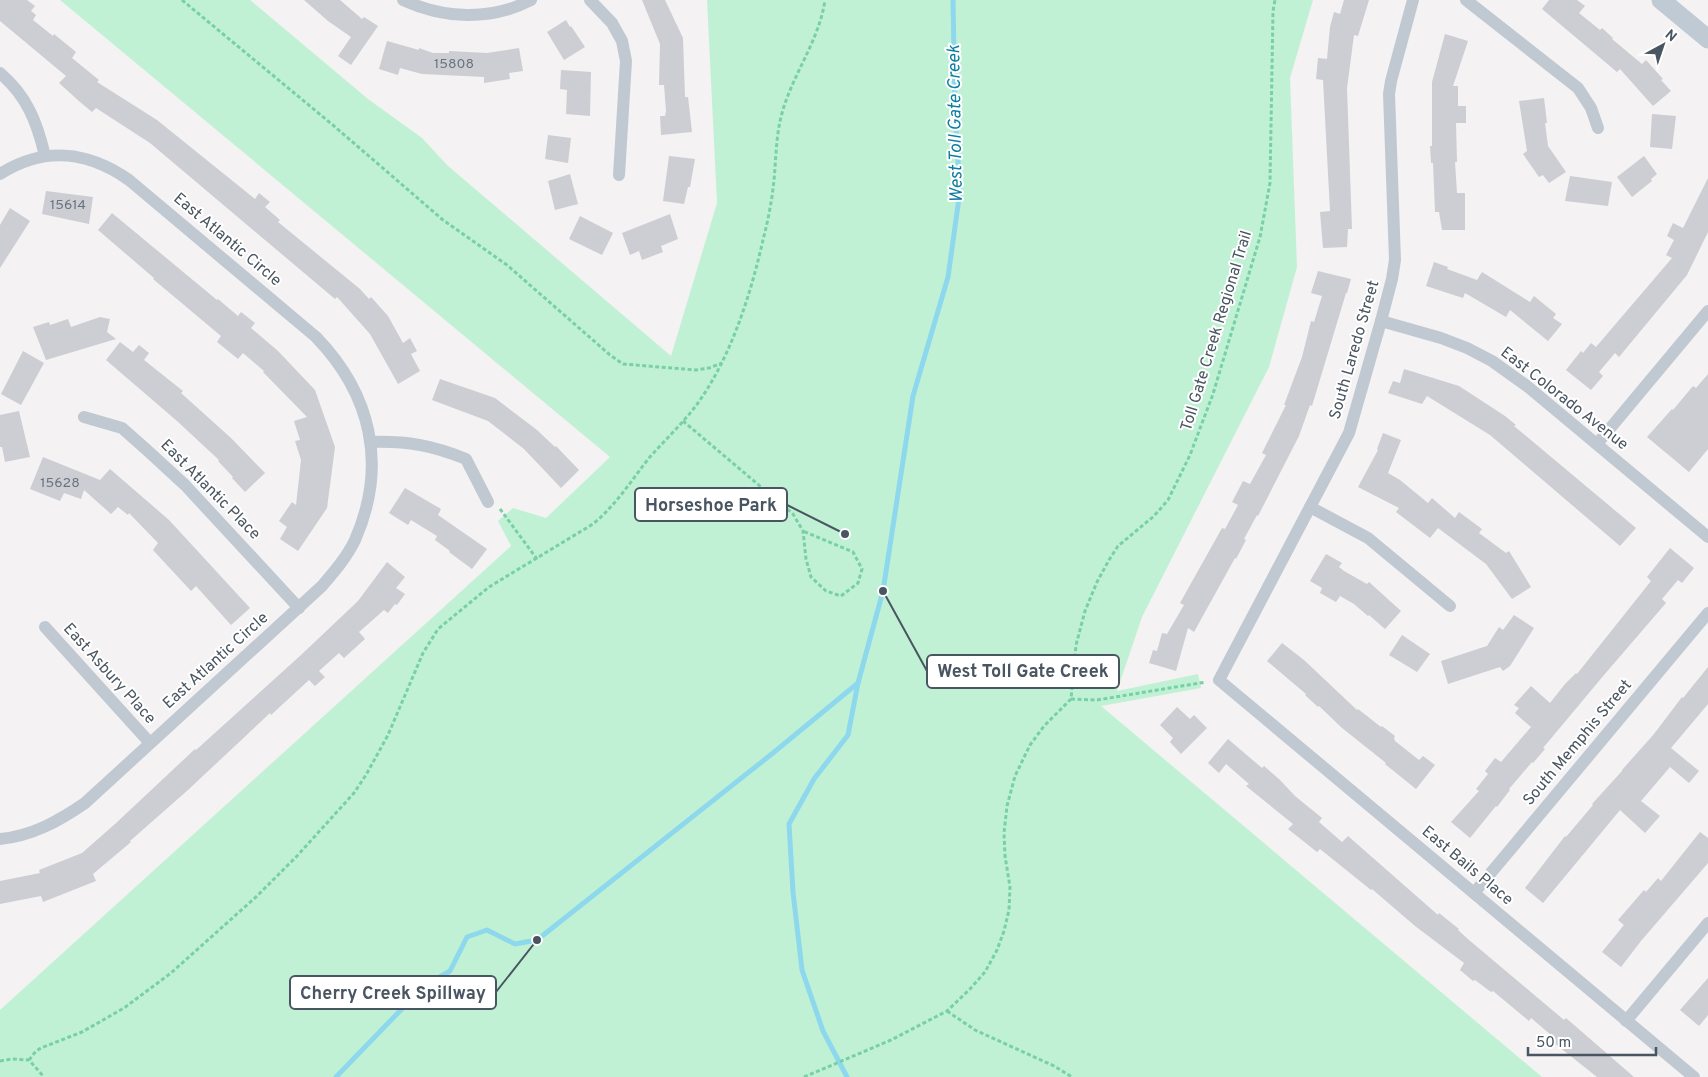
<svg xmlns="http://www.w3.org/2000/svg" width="1708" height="1077" font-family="Overpass,sans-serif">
  <rect width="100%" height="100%" fill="#f4f2f2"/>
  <!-- green -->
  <path fill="#c1f1d5" d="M60 0H250L368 99 422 138 447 165 671 356 717 203 707 0H1313L1290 78 1297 267 1269 367 1142 617 1117 691 1198 674 1201 688 1101 706 1542 1077H0V1010L511 546 498 521 513 508 546 518 610 457Z"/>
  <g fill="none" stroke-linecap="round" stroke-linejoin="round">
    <!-- stream -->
    <g stroke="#8ed8ee" stroke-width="5">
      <path d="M336 1077 424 986 450 971 467 937 487 930 515 944 537 940 773 753 858 683"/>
      <path d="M847 1077 823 1031 802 970 793 892 789 824 814 779 848 735 858 683 883 591 913 396 948 277 960 191 955 113 953 0"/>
    </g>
  </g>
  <!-- building -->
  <g fill="#ccced4">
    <path d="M0 0H27L35 6 31 11 36 15 33 20 53 36 54 34 76 52 72 58 99 80 97 82 157 120 255 199 259 193 270 202 265 207 280 220 278 222 360 289 369 299 371 297 388 316 403 343 410 338 417 351 411 354 420 371 398 384 370 334 337 297 335 299 150 143 96 108 92 112 80 102 59 83 66 76 0 21Z"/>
    <path d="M304 0H340L362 19 364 17 378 26 351 65 338 56 351 37 328 21Z"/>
    <path d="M642 0H665L683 38 685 97H688L692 132 661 135 660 116H665L666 111 664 85H659L660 44Z"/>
    <path d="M1344 0H1369L1358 36 1354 35 1347 88 1352 229H1348L1347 247 1323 248 1320 212 1330 211 1323 80 1316 79 1318 58 1327 59 1330 27 1334 12 1340 14Z"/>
    <path d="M1549 0H1577L1585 6 1579 13 1600 30 1602 28 1613 38 1612 39 1642 64 1646 60 1663 79 1661 80 1671 91 1653 106 1620 69 1617 72 1542 9Z"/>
    <path d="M566 20 570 27 571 26 585 47 564 60 547 32Z"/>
    <path d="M1445 34 1468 41 1453 86H1458V106H1466V123H1456L1457 162H1455L1457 193H1465V230H1442L1439 212H1435L1433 163H1431L1430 146H1432V82Z"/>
    <path d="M387 41 419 50V48L433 53H449V51L487 53 519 48 523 71 509 73 510 79 484 83V77L422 74 400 68 398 75 379 69Z"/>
    <path d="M561 70 591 72 590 116 566 114 567 90 560 89Z"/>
    <path d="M1544 98 1547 123H1545L1548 146 1566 172 1549 183 1543 175 1539 177 1523 154 1527 151 1519 101Z"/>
    <path d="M1652 114 1676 116 1672 149 1650 147Z"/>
    <path d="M548 135 571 138 568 163 545 159Z"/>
    <path d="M669 156 695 159 690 187H688L684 204 663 201Z"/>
    <path d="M1644 156 1657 174 1651 179 1652 181 1632 197 1617 177Z"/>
    <path d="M570 174 578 204 555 210 548 181Z"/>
    <path d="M1570 176 1612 182 1608 206 1565 201Z"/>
    <path d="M1708 178V232L1687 275 1619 357 1615 353 1599 372 1603 376 1591 390 1566 370 1581 351 1583 353 1591 343 1596 347 1672 258 1666 255 1674 240 1667 236 1673 223 1683 228Z"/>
    <path d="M46 191 93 197 89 224 42 214Z"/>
    <path d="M10 208 30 221 0 268V225Z"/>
    <path d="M112 213 217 300 218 299 238 316 241 312 255 323 251 328 278 351 315 390 335 447 327 508 298 551 280 539 287 527 279 521 292 502 296 505 301 460 295 441 300 440 294 421 307 417 263 372 264 371 243 353 238 359 217 342 221 336 153 279 154 278 98 230Z"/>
    <path d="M670 214 678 239 661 246 663 252 642 260 639 251 630 255 622 233Z"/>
    <path d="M580 216 613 233 602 255 569 239Z"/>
    <path d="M1434 262 1448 267 1447 269 1477 280 1482 272 1530 302 1534 296 1556 314 1553 318 1562 324 1548 341 1510 310 1506 317 1465 293 1463 298 1426 286Z"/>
    <path d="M1318 271 1351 279 1347 293H1346L1312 406 1310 405 1299 436 1258 516 1257 515 1244 539 1246 540 1236 559 1235 558 1194 632 1188 628 1176 671 1149 663 1153 650 1157 651 1162 633 1167 634 1184 605 1180 603 1222 528 1225 529 1238 505 1232 502 1243 481 1250 484 1266 455 1262 453 1286 405H1284L1302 357 1311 321 1314 322 1322 296 1311 293Z"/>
    <path d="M100 317 110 319 107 332 116 339 46 360 33 327 49 322 50 325 68 319 71 327Z"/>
    <path d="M120 342 133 352 139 345 149 353 144 360 183 391 181 393 231 438 265 473 245 492 232 478 233 477 218 461 219 460 177 421 106 360Z"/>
    <path d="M23 351 44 363 21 405 1 394Z"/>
    <path d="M1404 369 1459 386 1505 416 1516 425 1514 426 1636 528 1620 546 1490 435 1427 396 1422 404 1388 393 1393 381 1400 383Z"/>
    <path d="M1708 374V449L1689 472 1647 437 1672 409 1673 410 1693 386 1696 388Z"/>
    <path d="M440 379 495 398 537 430 555 447 556 446 579 470 561 488 524 449 488 421 432 400Z"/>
    <path d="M19 411 30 457 5 462 2 447H0V415Z"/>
    <path d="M1383 433 1401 440 1388 473 1400 480 1428 503 1432 498 1455 518 1459 512 1482 529 1479 533 1506 553 1509 551 1531 587 1512 599 1486 564 1438 528 1430 538 1396 512 1399 508 1358 487 1378 450 1377 449Z"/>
    <path d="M43 457 100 480 110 469 169 520 250 608 231 625 196 586 191 591 153 550 158 543 129 513 128 515 118 507 111 514 84 490 81 499 64 493 60 501 30 489Z"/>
    <path d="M405 488 441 509 438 515 487 549 472 569 449 552 450 551 435 540 437 536 411 520 408 525 389 513Z"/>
    <path d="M1670 548 1694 568 1682 583 1678 580 1662 599 1666 603 1604 675 1543 748 1545 749 1533 763 1532 762 1509 789 1510 790 1497 807 1496 806 1470 838 1451 822 1479 791 1476 789 1488 774 1485 771 1495 758 1501 762 1531 727 1515 713 1519 708 1514 705 1531 686 1550 703 1565 684 1576 673 1577 674 1651 581 1647 577Z"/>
    <path d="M1326 554 1342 563 1339 567 1344 571 1367 584 1369 582 1401 611 1385 629 1369 615 1368 616 1354 604 1340 596 1336 602 1320 593 1322 588 1310 581Z"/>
    <path d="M387 562 405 577 396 588 405 594 397 605 395 604 388 613 384 610 359 632 365 639 344 658 339 653 319 671 325 677 315 686 309 680 271 715 270 713 188 790 130 841 131 842 93 874 96 881 43 902 41 896 0 904V881L40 873 39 870 82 853 115 824 195 749 196 750 301 655 358 601Z"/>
    <path d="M1514 615 1534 628 1510 666 1503 671 1500 667 1448 684 1441 661 1487 646 1499 627 1503 630Z"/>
    <path d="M1402 635 1430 654 1417 672 1389 655Z"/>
    <path d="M1282 643 1304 660 1357 710 1358 709 1381 727 1382 726 1395 736 1394 738 1395 741 1419 760 1423 756 1435 765 1416 789 1385 764 1386 763 1342 728 1319 706 1318 707 1305 695 1306 694 1267 661Z"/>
    <path d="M1708 667V704L1671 748 1699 771 1689 783 1670 767 1641 801 1660 816 1645 833 1620 810 1543 903 1525 888 1565 836 1566 837 1593 805 1592 804 1622 771V770L1654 734 1682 697 1683 698Z"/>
    <path d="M1177 707 1190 719 1194 715 1207 728 1181 754 1170 742 1173 738 1160 725Z"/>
    <path d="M1228 739 1262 768 1264 766 1280 780 1295 796 1322 818 1319 822 1342 842 1348 836 1438 915 1439 913 1459 929 1458 930 1469 940 1564 1020 1566 1018 1634 1077H1597L1549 1039 1551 1035 1531 1018 1529 1021 1493 991 1491 992 1475 980 1473 981 1460 970 1464 963 1415 926 1372 889 1371 890 1320 849 1317 852 1288 829 1293 824 1246 786 1249 784 1226 764 1219 773 1208 763Z"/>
    <path d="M1700 832 1708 838V863L1641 941 1621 967 1602 952 1624 925 1618 920 1644 890 1646 892 1658 878 1661 881Z"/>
    <path d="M1708 978V1015L1699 1026 1680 1010Z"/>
  </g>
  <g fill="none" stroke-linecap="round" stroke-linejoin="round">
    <!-- path -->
    <g stroke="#78d0a7" stroke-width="3" stroke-dasharray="4 2.5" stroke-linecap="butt">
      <path d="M182 0 334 126 443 220 507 265 610 355 623 364 696 370 709 368 722 363"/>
      <path d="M683 421 793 514 803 531 806 559 811 577 826 591 841 596 858 583 862 569 853 552 803 531"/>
      <path d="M500 509 537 559"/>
      <path d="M1071 699 1097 700 1206 682"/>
      <path d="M947 1011 975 1030 1054 1066 1072 1077"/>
      <path d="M29 1060 36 1051 41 1048 82 1032 124 1008 171 973 257 896 297 856 354 793 366 775 388 735 423 653 438 629 489 587 593 524C616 505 631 481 649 458 664 441 681 425 695 407 730 360 750 297 763 240 768 221 772 200 774 180 776 159 776 137 781 117 791 76 819 42 825 0"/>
      <path d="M0 1061 12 1059 29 1060 44 1077"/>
      <path d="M804 1077 891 1040 947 1011 970 989 985 972 997 950 1004 931 1009 910 1010 887 1005 856 1004 833 1007 806 1015 776 1030 745 1044 726 1071 699 1076 645 1085 611 1097 582 1109 560 1118 546 1154 516 1168 500 1190 455 1213 394 1260 237 1270 183 1273 11 1275 0"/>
    </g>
    <!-- street -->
    <g stroke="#c0c9d1" stroke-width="12">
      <path d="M403 0C444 19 491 21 531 0"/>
      <path d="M590 0 612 23 622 41 626 61 619 175"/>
      <path d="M1413 0 1391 81 1389 94 1395 260 1392 279 1381 321 1349 433 1219 680 1694 1077"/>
      <path d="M1466 0 1578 88 1591 108 1598 128"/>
      <path d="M0 73C27 96 37 122 45 156"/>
      <path d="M0 174C44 146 88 151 129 180L316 337C371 394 388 465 355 540 347 557 334 572 322 586L85 803C59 821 32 836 0 839"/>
      <path d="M1381 321 1441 338 1467 348 1492 361 1527 386 1708 537"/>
      <path d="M84 417 122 428 148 451 185 485 299 608"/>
      <path d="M371 442C408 441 431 445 466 459L488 502"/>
      <path d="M1597 444 1708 311"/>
      <path d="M1310 507 1368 538 1450 606"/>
      <path d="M45 627 150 743"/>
      <path d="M1474 893 1708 613"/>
      <path d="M1626 1021 1708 923"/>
    </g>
    <!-- secondary -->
    <path stroke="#c0cad5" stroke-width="19" d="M1661 0 1708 39"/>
  </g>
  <g text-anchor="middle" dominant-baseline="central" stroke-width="4" stroke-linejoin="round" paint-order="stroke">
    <!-- number labels -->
    <g font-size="14" fill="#6a737d">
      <text x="454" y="64">15808</text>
      <text x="68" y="205">15614</text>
      <text x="60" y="483">15628</text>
    </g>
    <!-- street labels -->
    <g font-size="16" fill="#495560" stroke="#fff">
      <text transform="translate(227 240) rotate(40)">East Atlantic Circle</text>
      <text transform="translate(1217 331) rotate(-73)">Toll Gate Creek Regional Trail</text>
      <text transform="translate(1355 350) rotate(-74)">South Laredo Street</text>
      <text transform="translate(1564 399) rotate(38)">East Colorado Avenue</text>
      <text transform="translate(210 490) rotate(45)">East Atlantic Place</text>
      <text transform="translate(216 661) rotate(-42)">East Atlantic Circle</text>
      <text transform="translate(109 674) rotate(48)">East Asbury Place</text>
      <text transform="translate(1578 743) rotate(-50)">South Memphis Street</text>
      <text transform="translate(1467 866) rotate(40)">East Bails Place</text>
    </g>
    <!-- water labels -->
    <g font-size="18" font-style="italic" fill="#0c7ea1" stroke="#fff">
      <text transform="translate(956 124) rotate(-91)">West Toll Gate Creek</text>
    </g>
  </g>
  <!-- callouts -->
  <path fill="none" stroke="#495560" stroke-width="2" d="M845 534L787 505M883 591L927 671M537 940L496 992"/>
  <g fill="#495560" stroke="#fff" stroke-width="2">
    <circle cx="845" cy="534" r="5"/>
    <circle cx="883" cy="591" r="5"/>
    <circle cx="537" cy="940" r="5"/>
  </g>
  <g fill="#fff" stroke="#495560" stroke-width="2">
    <rect x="635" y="488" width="152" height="33" rx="5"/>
    <rect x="927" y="655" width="192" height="33" rx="5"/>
    <rect x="290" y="976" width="206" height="33" rx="5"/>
  </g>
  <g font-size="18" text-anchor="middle" font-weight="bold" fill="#495560">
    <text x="711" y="511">Horseshoe Park</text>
    <text x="1023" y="677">West Toll Gate Creek</text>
    <text x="393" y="999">Cherry Creek Spillway</text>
  </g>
  <!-- north arrow -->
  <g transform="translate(1663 45) rotate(40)" stroke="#ffffff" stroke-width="4" paint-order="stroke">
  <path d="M0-4L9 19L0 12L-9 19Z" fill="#495560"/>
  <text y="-8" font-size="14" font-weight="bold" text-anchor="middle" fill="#495560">N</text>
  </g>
  <!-- scale -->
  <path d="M1528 1047v8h128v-8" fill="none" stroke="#495560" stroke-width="2.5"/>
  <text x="1536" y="1047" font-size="15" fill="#495560" stroke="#ffffff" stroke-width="4" paint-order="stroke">50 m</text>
</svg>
